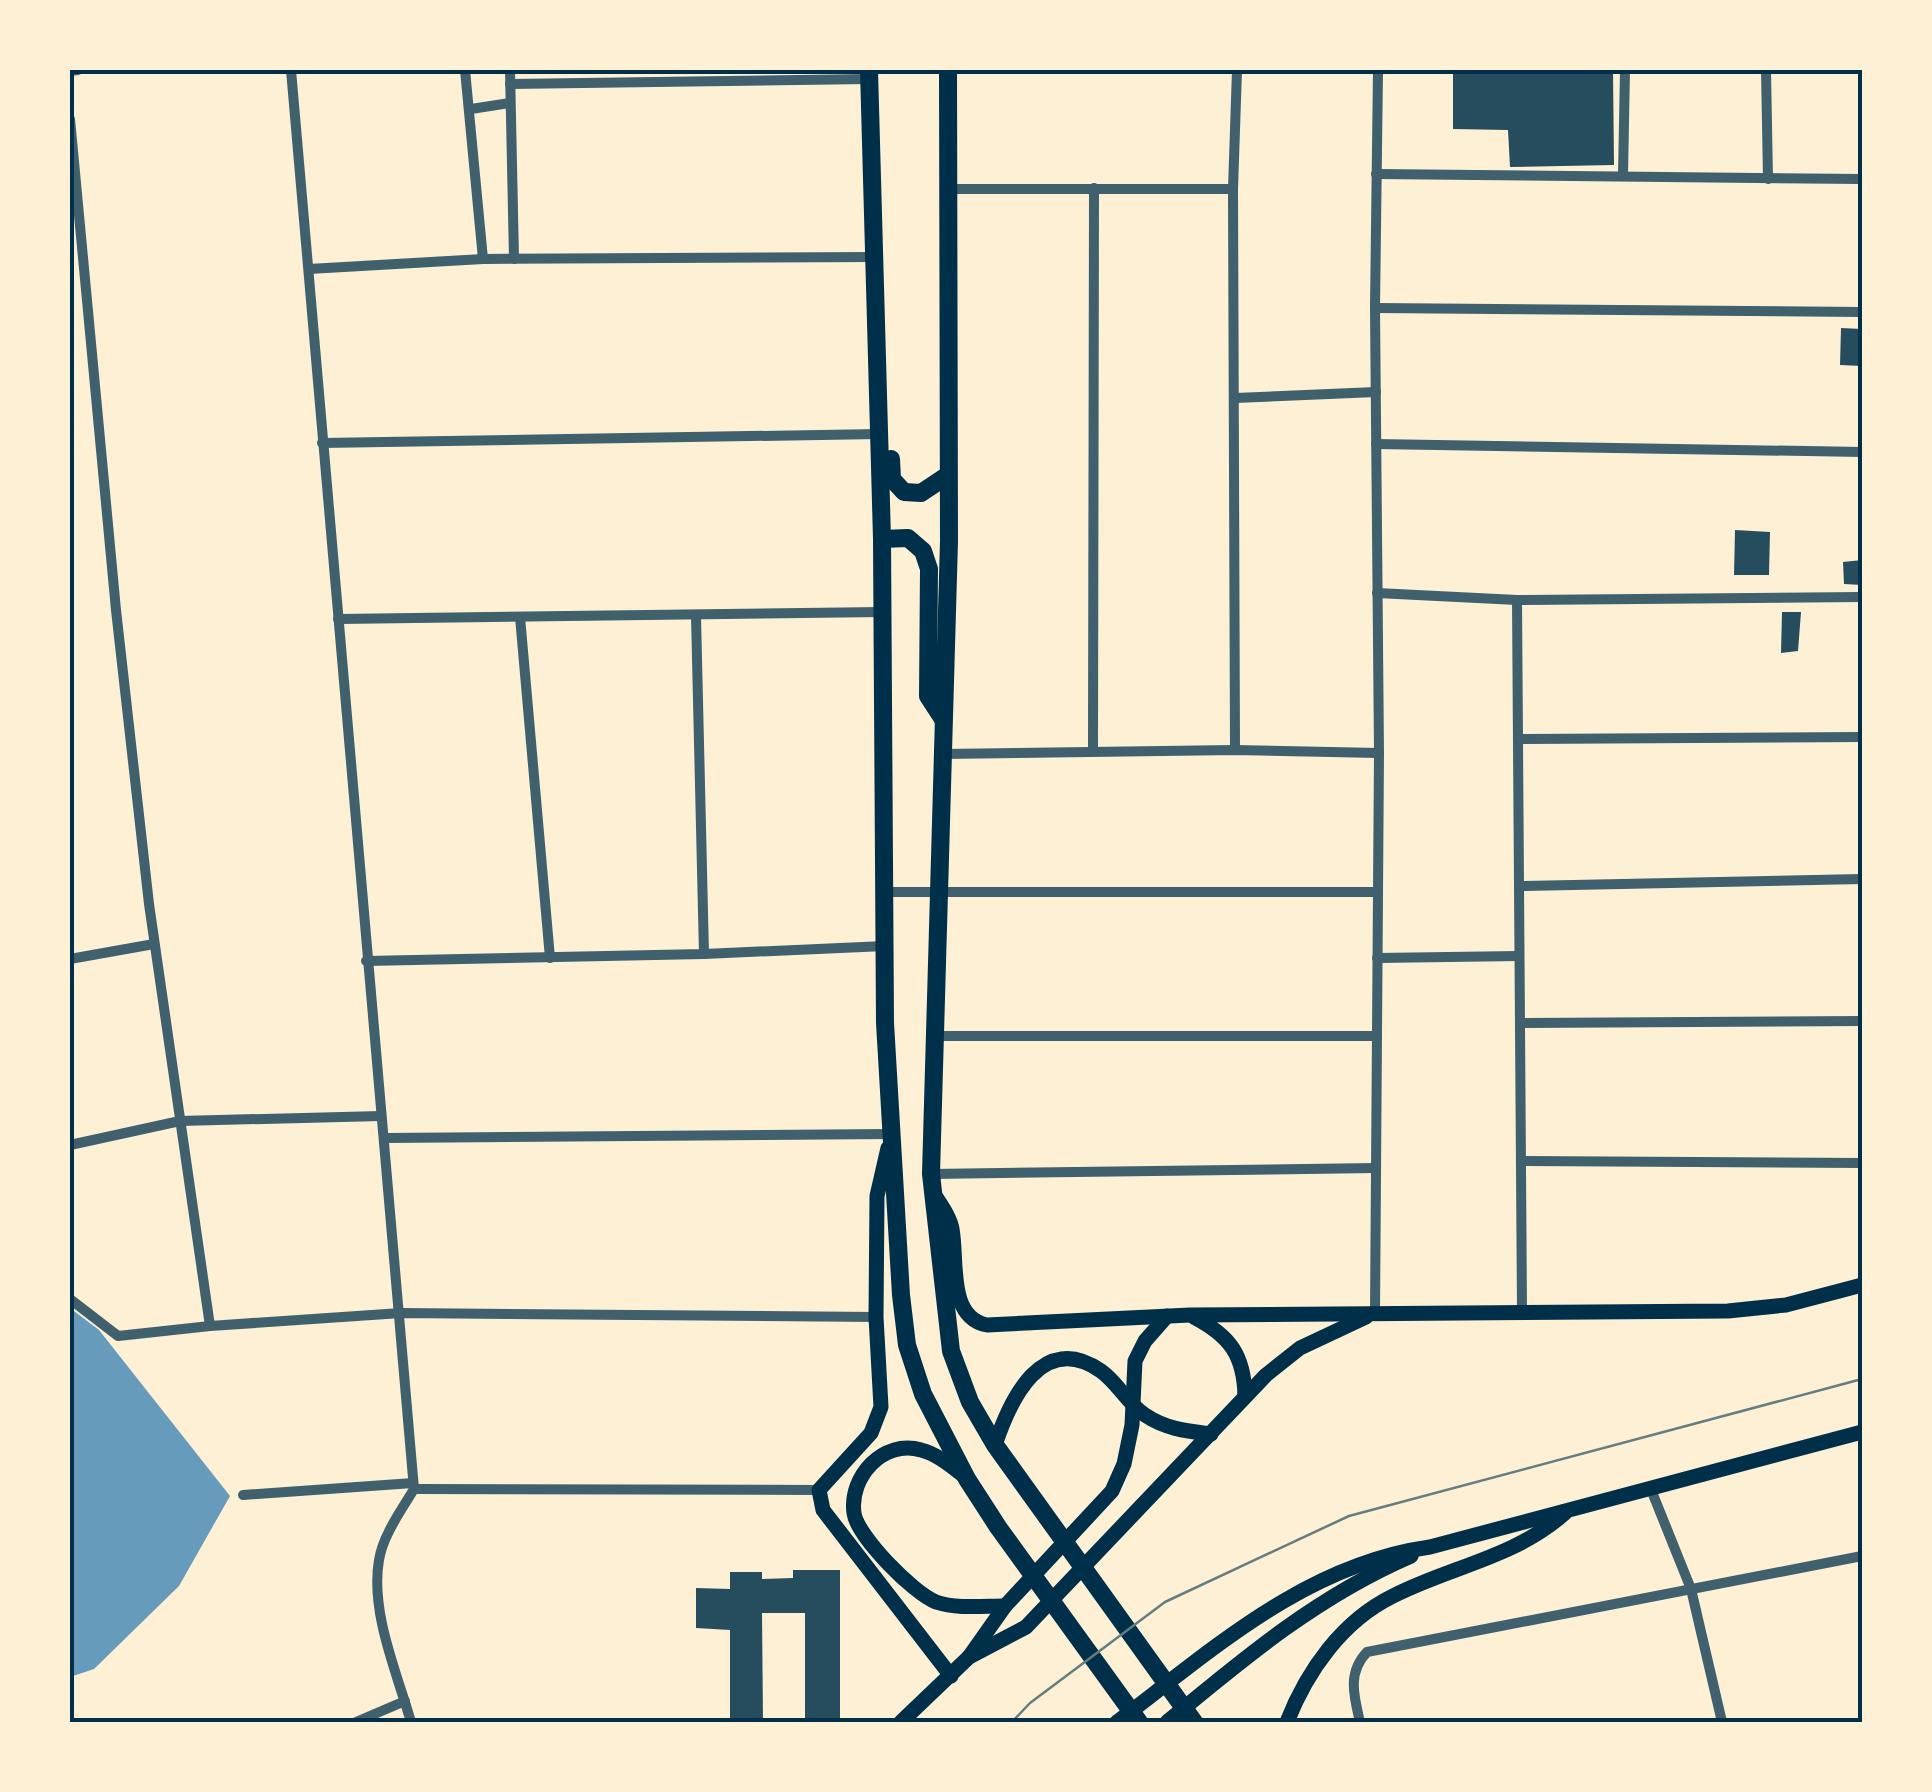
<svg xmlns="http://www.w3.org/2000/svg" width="1932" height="1792" font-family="Inter,sans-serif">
  <rect width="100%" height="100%" fill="#fdf0d5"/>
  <!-- water -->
  <path fill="#669bbc" d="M70 1308 99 1330 230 1496 179 1586 94 1669 70 1677Z"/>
  <!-- building -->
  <g fill="#264d5e">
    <path d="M1453 70H1613L1614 165 1510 167 1508 130 1453 129Z"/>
    <path d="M1841 328 1862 329V366L1840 365Z"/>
    <path d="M1735 530 1770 532 1769 575H1734Z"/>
    <path d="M1862 560V585L1844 584 1843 562Z"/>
    <path d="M1782 612H1801L1798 651 1781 653Z"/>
    <path d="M793 1570H840V1722H805V1613H762L763 1722H730V1630L696 1628V1588L730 1589V1572H762V1579L793 1578Z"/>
  </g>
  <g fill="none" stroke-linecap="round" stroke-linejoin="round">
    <!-- minor -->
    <g stroke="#3f606c" stroke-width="10">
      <path d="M291 70 414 1489"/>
      <path d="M465 70 483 259"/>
      <path d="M510 70 514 259"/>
      <path d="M1766 70 1768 179"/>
      <path d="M70 71 78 70"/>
      <path d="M510 84 869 79"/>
      <path d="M471 109 510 103"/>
      <path d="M70 119 116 610 149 904 210 1326"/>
      <path d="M1376 174 1862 179"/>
      <path d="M1623 175 1625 70"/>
      <path d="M947 189H1233"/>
      <path d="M309 269 483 259 875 257"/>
      <path d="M1375 308 1862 312"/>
      <path d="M1235 398 1376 392"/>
      <path d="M322 443 879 434"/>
      <path d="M1376 444 1862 452"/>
      <path d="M1377 593 1517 600 1862 597"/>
      <path d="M1517 600 1522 1311"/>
      <path d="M696 616 704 954"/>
      <path d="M520 617 550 958"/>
      <path d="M338 619 882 612"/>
      <path d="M1519 739 1862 737"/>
      <path d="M1093 750 1094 188"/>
      <path d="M1235 750 1233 189 1237 70"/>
      <path d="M943 754 1235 750 1379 753"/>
      <path d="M1520 886 1862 879"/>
      <path d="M885 892H1377"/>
      <path d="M1377 958 1519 956"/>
      <path d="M70 959 154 944"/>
      <path d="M366 961 704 954 885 946"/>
      <path d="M1520 1023 1862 1021"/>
      <path d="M934 1036H1376"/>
      <path d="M384 1138 891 1134"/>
      <path d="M70 1145 180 1121 381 1116"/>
      <path d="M1521 1161 1862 1163"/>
      <path d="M931 1174 1376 1168"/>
      <path d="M70 1299 118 1336 210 1326 401 1313 876 1317"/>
      <path d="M1375 1313 1379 753 1375 308 1378 70"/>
      <path d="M1650 1487 1691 1589 1722 1722"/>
      <path d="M414 1489 819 1490"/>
      <path d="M243 1495 413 1483"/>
      <path d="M356 1722 405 1701"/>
      <path d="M411 1722C397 1673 370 1612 379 1560 383 1535 401 1511 414 1489"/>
      <path d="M1360 1722C1354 1696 1347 1673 1367 1652L1862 1556"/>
    </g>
    <!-- secondary -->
    <g stroke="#003049" stroke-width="15">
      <path d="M888 1148 877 1196 876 1317 881 1407 871 1433 819 1490 823 1510 951 1676"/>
      <path d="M934 1194C941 1205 950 1217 952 1229 958 1260 947 1317 987 1325L1190 1315 1728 1311 1786 1305 1862 1285"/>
      <path d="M1194 1317C1230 1336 1244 1355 1245 1396"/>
      <path d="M995 1445C1010 1400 1042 1330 1101 1371 1118 1383 1127 1403 1145 1415 1166 1429 1186 1431 1211 1434"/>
      <path d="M967 1478C953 1468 938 1454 921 1450 883 1439 849 1477 854 1513 857 1536 913 1593 936 1602 957 1609 983 1606 1005 1606"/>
      <path d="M969 1657 1026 1627 1266 1375 1300 1348 1366 1317"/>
      <path d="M901 1722 969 1657 1005 1606 1112 1491 1124 1464 1132 1425 1135 1361 1145 1341 1167 1316"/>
      <path d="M1117 1722C1213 1649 1307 1564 1430 1547L1862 1432"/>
      <path d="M1167 1722C1244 1658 1318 1596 1411 1556"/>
      <path d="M1287 1722C1307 1671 1342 1621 1393 1596 1452 1566 1514 1558 1565 1513"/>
    </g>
    <!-- primary -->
    <g stroke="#003049" stroke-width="18">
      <path d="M869 70 882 539 885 1023 901 1295 907 1345 923 1394 967 1479 998 1527 1139 1722"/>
      <path d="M948 70 949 541 931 1174 951 1351 970 1402 995 1445 1194 1722"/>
      <path d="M891 459 892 479 904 492 921 493 948 475"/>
      <path d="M882 539 908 538 923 551 929 569 928 696 943 719"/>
    </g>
    <!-- tram -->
    <path stroke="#657d81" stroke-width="2.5" d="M1012 1722 1030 1703 1165 1602 1349 1516 1862 1379"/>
  </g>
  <!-- border -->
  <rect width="1932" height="1792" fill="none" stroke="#fdf0d5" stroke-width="145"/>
  <rect x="72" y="72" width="1788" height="1648" fill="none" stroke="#003049" stroke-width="4"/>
</svg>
